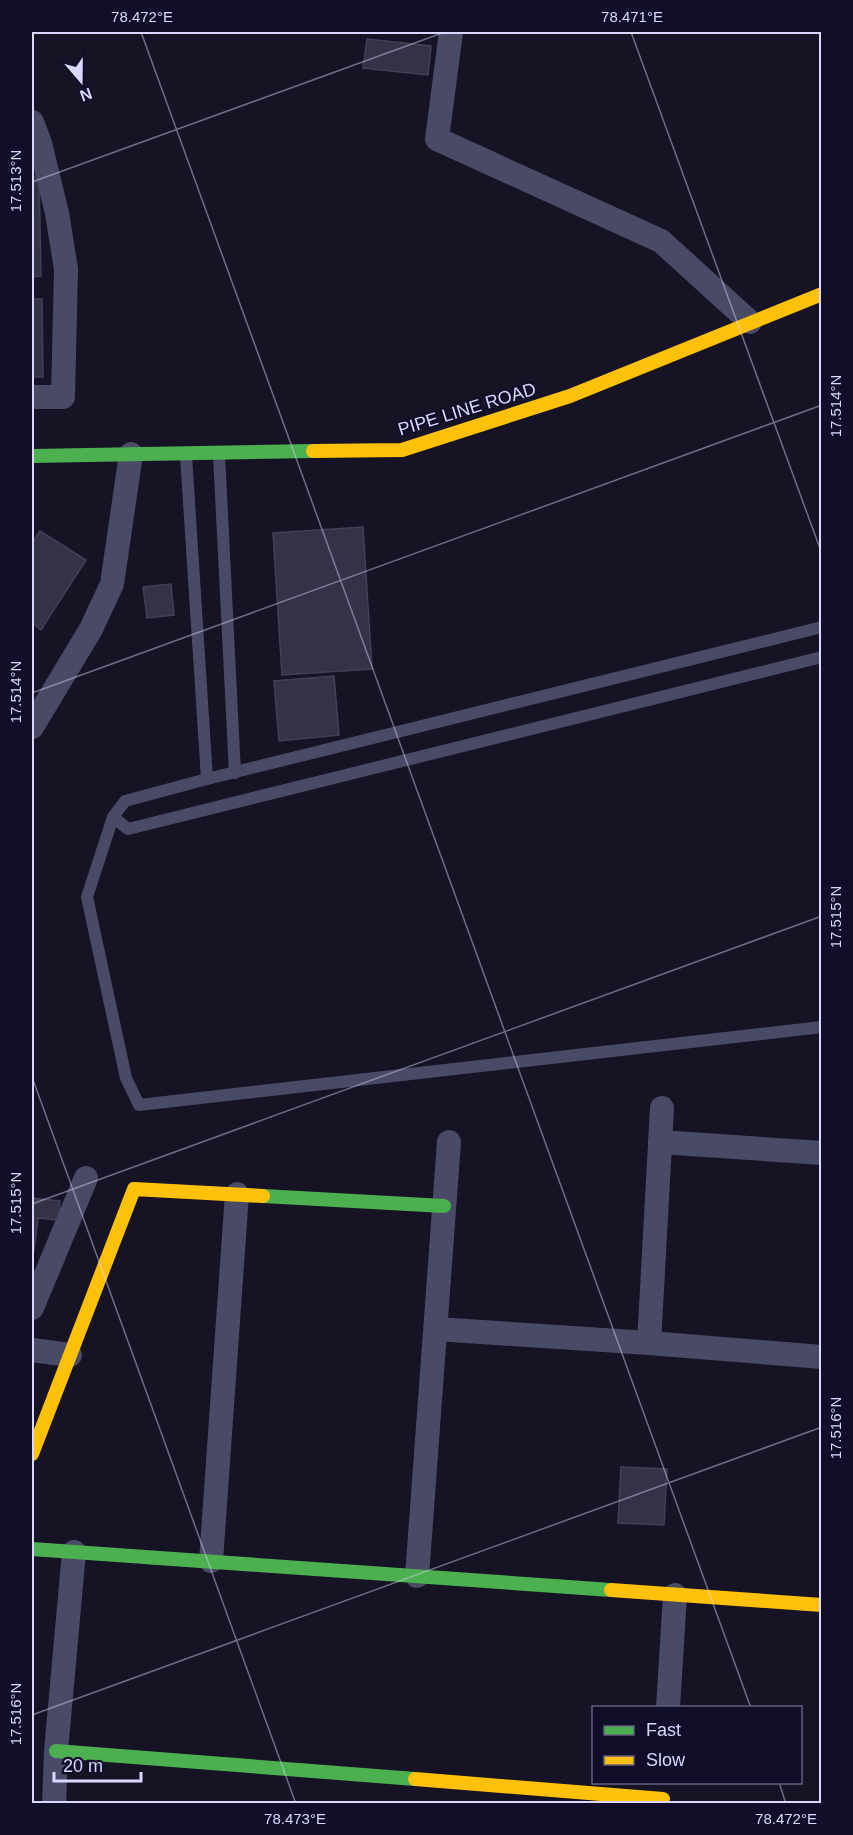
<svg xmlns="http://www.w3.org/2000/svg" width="853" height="1835" font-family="Arial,sans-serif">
  <rect width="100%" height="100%" fill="#161424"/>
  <!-- building -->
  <g fill="#343246" stroke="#423f58" stroke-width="1.5">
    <path d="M367 39 431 46 428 75 363 68Z"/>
    <path d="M32 176H39L41 276 32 277Z"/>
    <path d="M32 299H42L43 377H32Z"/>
    <path d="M363 527 372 669 282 675 273 533Z"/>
    <path d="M40 531 86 560 41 630 32 623V543Z"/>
    <path d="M171 584 174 615 147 618 143 587Z"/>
    <path d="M334 676 339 735 279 741 274 681Z"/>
    <path d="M32 1198 60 1201 58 1220 38 1218 34 1250 32 1249Z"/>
    <path d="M621 1467 667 1469 664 1525 618 1523Z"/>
  </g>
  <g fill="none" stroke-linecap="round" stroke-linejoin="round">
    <!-- lane -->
    <g stroke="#494a65" stroke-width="12">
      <path d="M219 454 235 773"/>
      <path d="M186 456 207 779 125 801 113 817 128 829 822 657"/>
      <path d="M207 779 822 627"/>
      <path d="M113 817 87 897 126 1078 139 1105 822 1027"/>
    </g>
    <!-- street -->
    <g stroke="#494a65" stroke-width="24">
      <path d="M451 32 437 139 661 241 750 322"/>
      <path d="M32 122 40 143 57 213 66 269 63 397H32"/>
      <path d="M32 727 91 629 112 584 131 454"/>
      <path d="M660 1142 822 1153"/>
      <path d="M32 1308 86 1178"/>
      <path d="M436 1329 649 1343 822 1357"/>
      <path d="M649 1343 662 1108"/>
      <path d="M32 1350 70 1355"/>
      <path d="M211 1561 237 1194"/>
      <path d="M417 1576 449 1142"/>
      <path d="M668 1708 675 1595"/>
      <path d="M54 1804 56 1751 74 1552"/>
    </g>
    <!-- fast -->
    <g stroke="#4caf50" stroke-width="14">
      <path d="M32 456 313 451"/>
      <path d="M263 1196 444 1206"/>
      <path d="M32 1549 611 1590"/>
      <path d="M56 1751 415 1779"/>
    </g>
    <!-- slow -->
    <g stroke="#ffc107" stroke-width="14">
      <path d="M313 451 402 450 570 396 822 294"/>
      <path d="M32 1454 134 1189 263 1196"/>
      <path d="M611 1590 822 1605"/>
      <path d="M415 1779 663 1799"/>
    </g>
  </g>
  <!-- ticks -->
  <path fill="none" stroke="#dad8ff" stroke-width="1.5" stroke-opacity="0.45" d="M141 32 751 1708M631 32 822 554M32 182 445 32M32 693 822 405M32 1077 296 1804M32 1204 822 916M32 1715 822 1427M779 1782 786 1804"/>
  <g text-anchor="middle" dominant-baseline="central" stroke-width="4.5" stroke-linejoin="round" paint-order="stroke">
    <!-- street labels -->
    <g font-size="18" fill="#dad8ff" stroke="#110e2a">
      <text transform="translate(467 409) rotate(-17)">PIPE LINE ROAD</text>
    </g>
  </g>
  <!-- border -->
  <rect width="853" height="1835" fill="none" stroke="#110e2a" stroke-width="66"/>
  <!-- legend -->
  <rect x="592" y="1706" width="210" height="78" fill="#110e2a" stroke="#615f7f" stroke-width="1.5"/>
  <rect x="604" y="1726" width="30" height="9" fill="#4caf50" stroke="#615f7f" stroke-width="1.5"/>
  <text x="646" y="1736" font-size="18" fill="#dad8ff">Fast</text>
  <rect x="604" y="1756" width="30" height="9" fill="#ffc107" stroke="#615f7f" stroke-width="1.5"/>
  <text x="646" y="1766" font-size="18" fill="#dad8ff">Slow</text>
  <!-- north arrow -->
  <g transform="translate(81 81) rotate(160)" stroke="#110e2a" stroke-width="4.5" paint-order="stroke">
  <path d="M0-4.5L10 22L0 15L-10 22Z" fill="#dad8ff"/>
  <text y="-9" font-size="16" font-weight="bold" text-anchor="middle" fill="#dad8ff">N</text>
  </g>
  <!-- scale -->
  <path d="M54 1772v9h87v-9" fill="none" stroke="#dad8ff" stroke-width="3"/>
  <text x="63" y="1772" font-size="18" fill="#dad8ff" stroke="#110e2a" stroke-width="4.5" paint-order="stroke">20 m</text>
  <rect x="33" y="33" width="787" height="1769" fill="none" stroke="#dad8ff" stroke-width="2"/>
  <g font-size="15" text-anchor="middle" fill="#dad8ff">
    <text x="142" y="22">78.472°E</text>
    <text x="632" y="22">78.471°E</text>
    <text transform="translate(16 181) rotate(-90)" y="5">17.513°N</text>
    <text transform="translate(836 406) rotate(-90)" y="5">17.514°N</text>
    <text transform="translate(16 692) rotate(-90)" y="5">17.514°N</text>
    <text transform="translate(836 917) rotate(-90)" y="5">17.515°N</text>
    <text transform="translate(16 1203) rotate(-90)" y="5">17.515°N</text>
    <text transform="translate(836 1428) rotate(-90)" y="5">17.516°N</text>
    <text transform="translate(16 1714) rotate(-90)" y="5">17.516°N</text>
    <text x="295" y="1824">78.473°E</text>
    <text x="786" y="1824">78.472°E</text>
  </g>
</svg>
